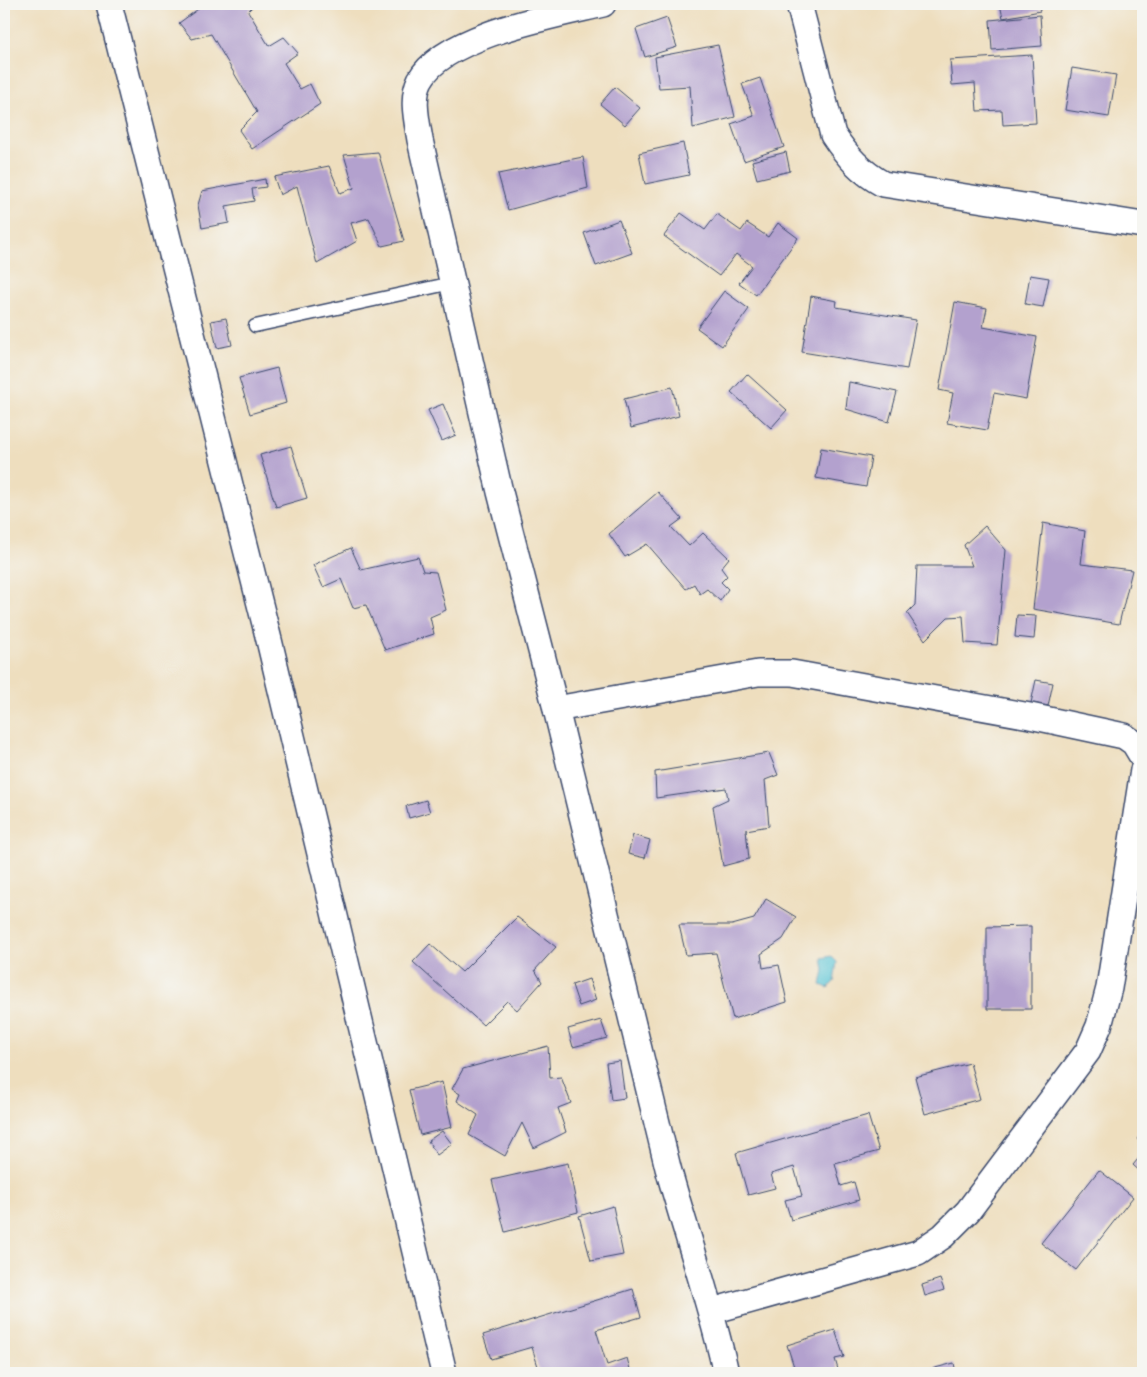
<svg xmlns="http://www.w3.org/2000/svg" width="1147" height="1377" font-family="'Sorts Mill Goudy',serif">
  <rect width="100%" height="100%" fill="#f6f6f2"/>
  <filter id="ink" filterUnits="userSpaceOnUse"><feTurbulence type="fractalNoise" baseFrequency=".02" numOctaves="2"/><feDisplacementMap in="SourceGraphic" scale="10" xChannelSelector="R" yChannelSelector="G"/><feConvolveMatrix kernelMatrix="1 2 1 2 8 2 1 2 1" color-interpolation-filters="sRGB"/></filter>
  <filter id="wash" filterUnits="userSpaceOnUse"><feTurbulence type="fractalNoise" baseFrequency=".0096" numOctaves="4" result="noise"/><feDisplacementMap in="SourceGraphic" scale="20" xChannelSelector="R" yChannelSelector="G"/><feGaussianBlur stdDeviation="1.12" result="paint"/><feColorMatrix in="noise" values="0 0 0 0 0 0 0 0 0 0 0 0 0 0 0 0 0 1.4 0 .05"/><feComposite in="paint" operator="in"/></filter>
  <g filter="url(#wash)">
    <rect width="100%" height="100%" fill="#eedebe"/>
    <!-- water -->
    <path fill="#5ac5d5" stroke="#3a7a9a" d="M831 956 837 962 834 982 828 988 821 985 824 970 822 958Z"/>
    <g id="blocks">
      <!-- building -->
      <g fill="#b3a1ce">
        <path d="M205 4H255L248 11 269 46 284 37 298 53 284 63 300 89 310 84 320 104 252 149 239 130 257 112 211 34 192 39 179 23Z"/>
        <path d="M1000 4H1039L1040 11 1003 18Z"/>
        <path d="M1040 15 1042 46 992 50 990 20Z"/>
        <path d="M667 18 677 47 645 57 636 29Z"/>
        <path d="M718 45 735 117 693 128 690 86 659 88 655 57Z"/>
        <path d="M1032 55 1036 123 1003 125 1002 110 977 111 975 83 952 85 950 60Z"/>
        <path d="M1072 68 1116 75 1109 117 1065 110Z"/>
        <path d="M760 78 784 147 744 161 731 124 754 116 742 84Z"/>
        <path d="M615 87 640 108 625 125 600 104Z"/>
        <path d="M683 143 689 175 645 184 639 153Z"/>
        <path d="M378 152 404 241 382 246 369 218 351 223 357 241 317 264 297 186 280 195 274 177 329 166 340 193 354 188 344 155Z"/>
        <path d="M786 152 790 171 757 179 752 161Z"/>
        <path d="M583 157 588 188 508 210 498 174Z"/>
        <path d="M265 179 266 187 252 189 254 201 226 206 229 223 202 228 198 205 202 191Z"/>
        <path d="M681 213 705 230 717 214 741 231 747 223 768 237 778 223 798 238 756 295 739 283 752 266 736 254 719 276 664 236Z"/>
        <path d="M619 220 632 253 596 266 584 233Z"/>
        <path d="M1030 275 1049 278 1043 307 1025 304Z"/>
        <path d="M724 291 749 309 722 346 697 328Z"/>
        <path d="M811 296 837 301 836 307 916 320 907 369 802 352Z"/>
        <path d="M955 302 987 308 983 327 1037 337 1026 399 994 393 987 430 947 423 953 393 939 390Z"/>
        <path d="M226 318 232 345 217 348 211 321Z"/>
        <path d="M277 368 286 403 250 414 239 378Z"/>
        <path d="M747 374 787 410 771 428 731 392Z"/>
        <path d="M849 382 897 392 889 422 846 409Z"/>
        <path d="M672 387 679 416 631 428 624 399Z"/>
        <path d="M443 404 456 435 442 441 428 410Z"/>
        <path d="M291 446 307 498 276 507 260 455Z"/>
        <path d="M821 448 871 457 866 487 816 478Z"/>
        <path d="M658 492 682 519 671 527 689 546 703 533 729 558 721 568 727 576 721 582 728 589 720 601 707 589 700 594 694 584 686 589 647 544 625 557 609 534Z"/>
        <path d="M1043 523 1085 531 1081 564 1132 570 1119 624 1033 609Z"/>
        <path d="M985 526 1006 550 997 645 965 643 963 616 948 617 925 640 907 613 915 605 917 566H972L964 545Z"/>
        <path d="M351 548 361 570 418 557 423 571 436 572 446 610 430 617 434 634 385 650 366 605 353 608 341 579 323 587 313 565Z"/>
        <path d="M1017 615 1036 616 1034 639 1015 637Z"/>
        <path d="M1036 680 1053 683 1048 706 1031 703Z"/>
        <path d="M769 753 778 775 765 780 769 826 746 830 749 859 723 866 713 806 728 799 726 788 656 798 655 772Z"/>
        <path d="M426 800 430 812 409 818 406 806Z"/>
        <path d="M633 835 650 840 645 858 628 854Z"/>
        <path d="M766 899 796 917 783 939 761 954 763 968 779 965 787 1002 733 1019 716 953 686 955 679 925H732L754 919Z"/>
        <path d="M517 917 556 947 535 970 542 982 517 1010 507 1001 483 1025 413 962 430 944 462 972Z"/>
        <path d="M1031 926V1009H987V927Z"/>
        <path d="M589 979 596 1000 579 1006 572 985Z"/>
        <path d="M601 1020 607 1038 573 1047 568 1029Z"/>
        <path d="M548 1046 550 1078 561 1077 571 1103 558 1108 566 1132 534 1148 522 1123 505 1156 469 1135 478 1115 457 1101 460 1094 452 1089 463 1069Z"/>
        <path d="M620 1061 625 1098 611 1100 606 1063Z"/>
        <path d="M970 1063 980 1099 925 1114 915 1077Z"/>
        <path d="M442 1082 452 1127 420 1135 409 1090Z"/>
        <path d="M868 1115 879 1151 835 1163 841 1186 854 1182 859 1200 791 1220 785 1200 802 1196 794 1167 771 1174 775 1188 748 1195 736 1153Z"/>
        <path d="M442 1131 452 1144 437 1155 428 1141Z"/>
        <path d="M1143 1132V1145L1137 1139Z"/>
        <path d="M1143 1153V1174L1133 1165Z"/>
        <path d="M568 1163 578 1212 505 1232 492 1180Z"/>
        <path d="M1099 1170 1133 1197 1076 1270 1041 1243Z"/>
        <path d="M613 1206 623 1255 591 1261 579 1216Z"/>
        <path d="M940 1279 944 1290 925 1296 922 1285Z"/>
        <path d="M633 1289 641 1317 596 1330 607 1365 627 1358 631 1373H540L532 1347 491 1359 483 1335Z"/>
        <path d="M835 1330 844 1357 835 1359 839 1373H796L787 1345Z"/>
        <path d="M954 1363 956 1373H916Z"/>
      </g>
    </g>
  </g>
  <g filter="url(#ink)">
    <use href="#blocks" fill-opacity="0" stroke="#3b496c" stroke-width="1"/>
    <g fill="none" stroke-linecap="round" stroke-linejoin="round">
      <!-- service casing -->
      <g stroke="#3b496c" stroke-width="15">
        <path id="service" d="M255 326 452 283"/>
      </g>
      <!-- minor casing -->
      <g stroke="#3b496c" stroke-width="28">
        <g id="minor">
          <path d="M109 4 269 640 444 1373"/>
          <path d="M603 4C557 15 444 35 420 80 411 98 417 121 420 140L500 492 556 709 668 1168C687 1237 711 1304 726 1373"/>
          <path d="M799 4 833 135C847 156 861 172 883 184L1143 225"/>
          <path d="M556 709 758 673H792L1030 716 1124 736 1134 743 1143 758"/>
          <path d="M712 1311 918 1253 943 1236 968 1211 1088 1051 1099 1026 1109 988 1143 770"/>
        </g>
      </g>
      <!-- service -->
      <use href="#service" stroke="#fff" stroke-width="12"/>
      <!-- minor -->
      <use href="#minor" stroke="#fff" stroke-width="25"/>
    </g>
  </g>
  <!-- margin -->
  <rect width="1147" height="1377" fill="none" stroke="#f6f6f2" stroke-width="20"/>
</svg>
